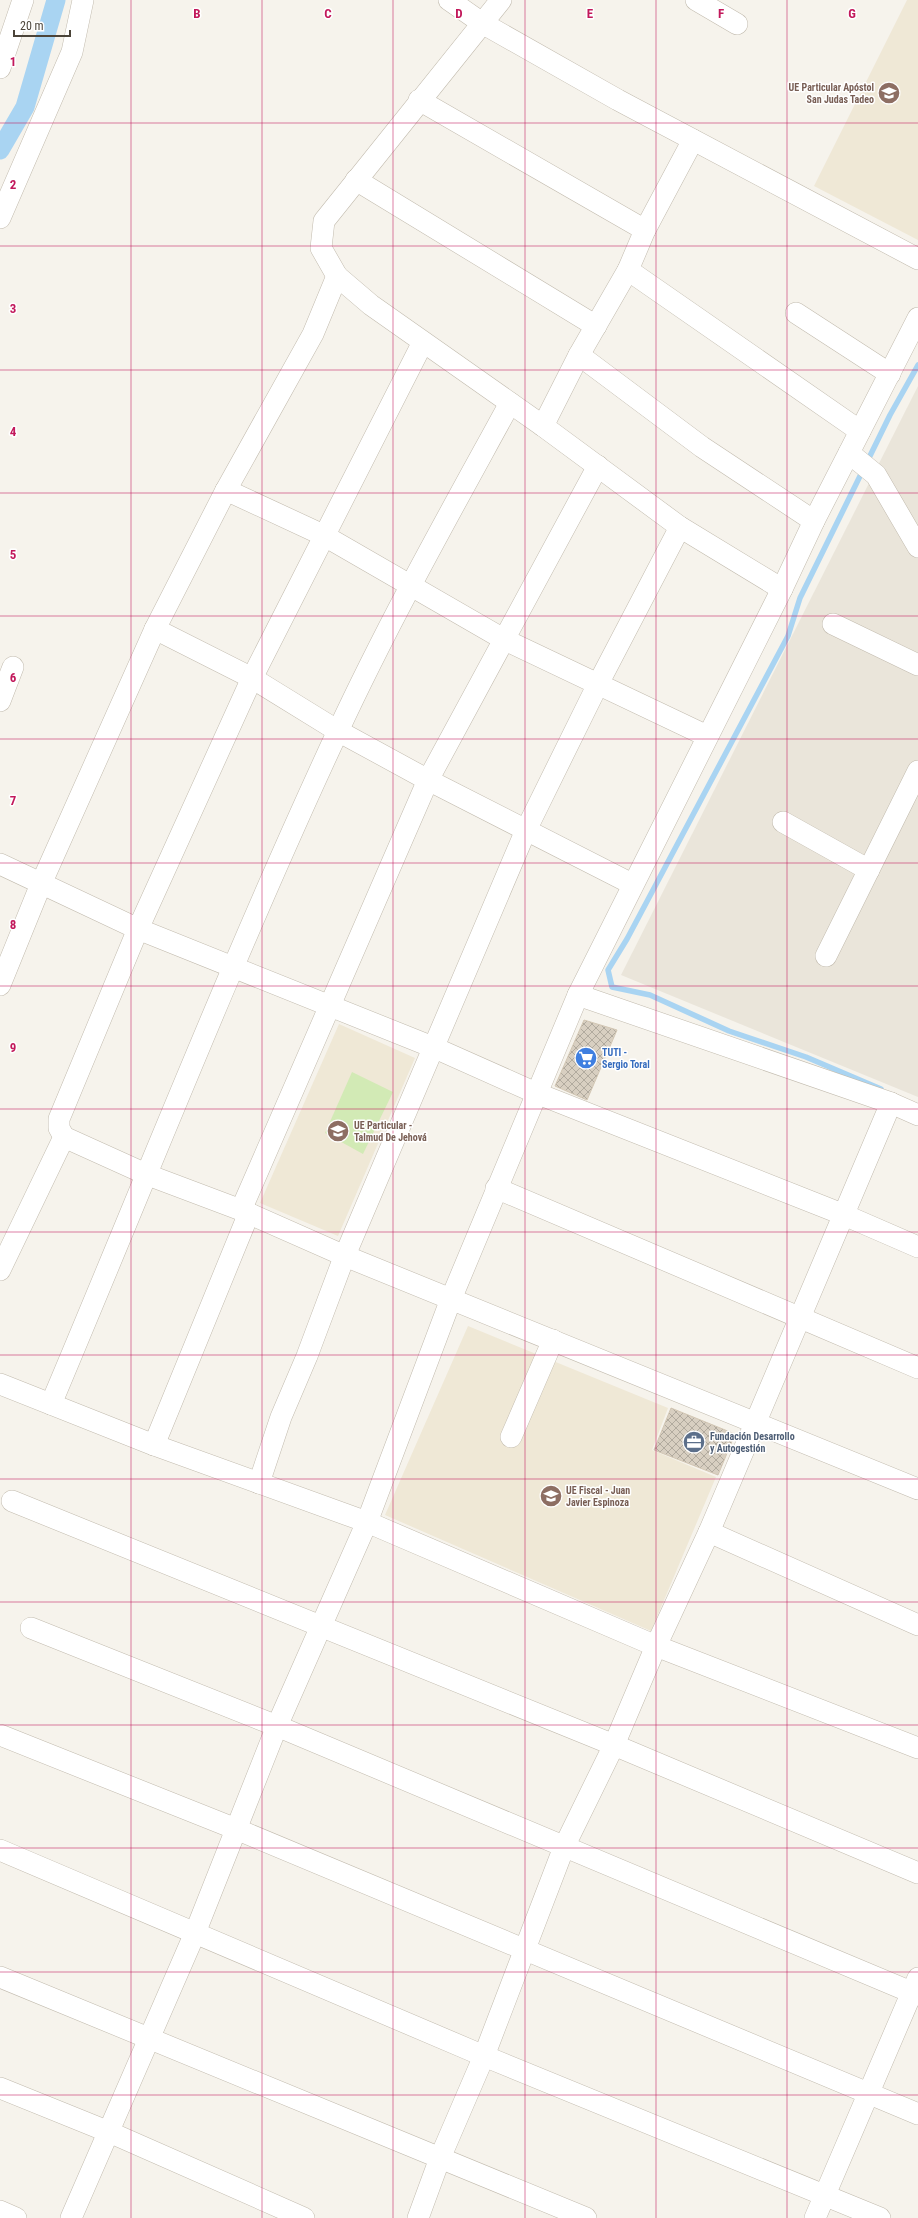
<svg xmlns="http://www.w3.org/2000/svg" width="918" height="2218" font-family="'Roboto Condensed',sans-serif">
  <defs>
    <pattern id="building-cross-hatch" width="8" height="8" patternUnits="userSpaceOnUse"><rect width="8" height="8" fill="#d8cfc1"/><path d="M0 0l8 8M0 8l8-8" fill="none" stroke="#b1aa9e"/></pattern>
  </defs>
  <rect width="100%" height="100%" fill="#f6f3ec"/>
  <!-- residential -->
  <path fill="#eae5da" d="M918 386V1097L621 975Z"/>
  <!-- education -->
  <g fill="#efe8d6">
    <path d="M907 0H918V240L814 186Z"/>
    <path d="M339 1024 415 1058 338 1236 260 1203Z"/>
    <path d="M468 1326 668 1408 652 1450 716 1477 651 1631 385 1515Z"/>
  </g>
  <!-- park -->
  <path fill="#d2eab5" d="M352 1072 393 1092 363 1154 325 1133Z"/>
  <g fill="none" stroke-linecap="round" stroke-linejoin="round">
    <!-- stream -->
    <g stroke="#a9d4f2" stroke-width="5.5">
      <path d="M867 462 890 415 918 365"/>
      <path d="M863 470 800 598 788 636 627 939 608 970 612 987 650 995 729 1031 806 1057 881 1089"/>
    </g>
    <!-- canal -->
    <path stroke="#a9d4f2" stroke-width="19" d="M0 150 25 107 56 0"/>
  </g>
  <!-- building -->
  <g fill="url(#building-cross-hatch)" stroke="#d3c7b4">
    <path d="M584 1020 617 1030 587 1100 555 1086Z"/>
    <path d="M671 1408 735 1434 718 1475 654 1450Z"/>
  </g>
  <g fill="none" stroke-linecap="round" stroke-linejoin="round">
    <!-- minor casing -->
    <g stroke="#c2bbae" stroke-width="22">
      <g id="minor">
        <path d="M449 0 482 23 618 100 918 259"/>
        <path d="M501 0 324 221 321 248 337 276 371 305 543 426 680 527 782 589"/>
        <path d="M696 0 737 24"/>
        <path d="M0 68 23 0"/>
        <path d="M419 100 645 230"/>
        <path d="M356 180 596 326"/>
        <path d="M0 218 72 52 83 0"/>
        <path d="M628 270 860 431"/>
        <path d="M796 313 890 374"/>
        <path d="M423 342 252 678 138 929 59 1119V1128L64 1137 148 1175 241 1210 345 1256 918 1489"/>
        <path d="M579 355 702 447 814 521"/>
        <path d="M543 426 579 355 628 270 645 230 693 140"/>
        <path d="M849 453 876 475 918 547"/>
        <path d="M226 490 323 535 505 640 707 736"/>
        <path d="M833 624 918 665"/>
        <path d="M155 629 252 678 338 731 428 780 632 884"/>
        <path d="M0 701 13 667"/>
        <path d="M783 822 869 870"/>
        <path d="M0 864 138 929 435 1048 536 1093 842 1214 918 1247"/>
        <path d="M826 956 918 771"/>
        <path d="M0 985 41 884 155 629 226 490 313 334 337 276"/>
        <path d="M578 995 891 1103 918 1115"/>
        <path d="M496 1188 918 1368"/>
        <path d="M241 1210 428 780 598 466"/>
        <path d="M0 1270 64 1137"/>
        <path d="M0 1384 154 1445 367 1522 656 1646 918 1748"/>
        <path d="M51 1404C146 1179 235 952 338 731 390 619 451 511 510 403"/>
        <path d="M511 1437 553 1340"/>
        <path d="M154 1445 249 1213"/>
        <path d="M259 1483 281 1417 307 1356 343 1260 526 830 598 684 680 527"/>
        <path d="M12 1501 614 1745 918 1873"/>
        <path d="M709 1532 918 1625"/>
        <path d="M31 1628 277 1726 918 1995"/>
        <path d="M0 1735 236 1829 918 2114"/>
        <path d="M0 1850 484 2056 880 2218"/>
        <path d="M0 1977 586 2218"/>
        <path d="M0 2088 109 2132 304 2218"/>
        <path d="M0 2211 16 2218"/>
        <path d="M71 2218 195 1933 277 1726 367 1522 451 1299 578 995 782 589 814 521 918 318"/>
        <path d="M418 2218 440 2158 484 2056 564 1847 614 1745 656 1646 709 1532 891 1103"/>
        <path d="M815 2218 918 1978"/>
      </g>
    </g>
    <!-- minor -->
    <use href="#minor" stroke="#fff" stroke-width="21"/>
  </g>
  <!-- grid -->
  <path fill="none" stroke="#c2185b" stroke-width="1" stroke-opacity="0.55" d="M131 0V2218M262 0V2218M393 0V2218M525 0V2218M656 0V2218M787 0V2218M0 123H918M0 246H918M0 370H918M0 493H918M0 616H918M0 739H918M0 863H918M0 986H918M0 1109H918M0 1232H918M0 1355H918M0 1479H918M0 1602H918M0 1725H918M0 1848H918M0 1972H918M0 2095H918"/>
  <!-- icons -->
  <defs>
    <g id="school-disc" transform="scale(1.15)"><circle r="9.5" fill="#8d6e63" stroke="#fff"/><path d="M0-5L7-2L0 1L-7-2ZM-4 1L0 2.5L4 1V4Q0 6-4 4Z" fill="#fff"/></g>
    <g id="supermarket-disc" transform="scale(1.15)"><circle r="9.5" fill="#3f7fe0" stroke="#fff"/><path d="M-6-5.5h2.5l.6 2H6L4.5 2H-2.5L-4.4-4H-6ZM-1.5 3.2a1.3 1.3 0 1 0 .1 0ZM3 3.2a1.3 1.3 0 1 0 .1 0Z" fill="#fff"/></g>
    <g id="office-disc" transform="scale(1.15)"><circle r="9.5" fill="#5c6f8a" stroke="#fff"/><path d="M-6-3h4V-5.5h4V-3h4V5H-6ZM-1-4.5V-3h2v-1.5ZM-6 0V1H6V0Z" fill="#fff"/></g>
  </defs>
  <g fill-rule="evenodd">
    <use href="#school-disc" x="889" y="93"/>
    <use href="#supermarket-disc" x="586" y="1058"/>
    <use href="#school-disc" x="338" y="1131"/>
    <use href="#office-disc" x="694" y="1442"/>
    <use href="#school-disc" x="551" y="1496"/>
  </g>
  <g text-anchor="middle" dominant-baseline="central" stroke-width="3" stroke-linejoin="round" paint-order="stroke">
    <!-- education labels -->
    <g font-size="10" font-weight="bold" fill="#785e54" stroke="#fff" text-anchor="start">
      <text x="874" y="87" text-anchor="end">UE Particular Apóstol<tspan x="874" dy="12">San Judas Tadeo</tspan></text>
      <text x="354" y="1125">UE Particular -<tspan x="354" dy="12">Talmud De Jehová</tspan></text>
      <text x="566" y="1490">UE Fiscal - Juan<tspan x="566" dy="12">Javier Espinoza</tspan></text>
    </g>
    <!-- shop labels -->
    <g font-size="10" font-weight="bold" fill="#366cbe" stroke="#fff" text-anchor="start">
      <text x="602" y="1052">TUTI -<tspan x="602" dy="12">Sergio Toral</tspan></text>
    </g>
    <!-- service labels -->
    <g font-size="10" font-weight="bold" fill="#4e5e75" stroke="#fff" text-anchor="start">
      <text x="710" y="1436">Fundación Desarrollo<tspan x="710" dy="12">y Autogestión</tspan></text>
    </g>
  </g>
  <g font-size="13" text-anchor="middle" font-weight="bold" fill="#c2185b" stroke="#fff" stroke-width="3" stroke-linejoin="round" paint-order="stroke">
    <text x="197" y="18">B</text>
    <text x="328" y="18">C</text>
    <text x="459" y="18">D</text>
    <text x="590" y="18">E</text>
    <text x="721" y="18">F</text>
    <text x="852" y="18">G</text>
    <text x="13" y="66">1</text>
    <text x="13" y="189">2</text>
    <text x="13" y="313">3</text>
    <text x="13" y="436">4</text>
    <text x="13" y="559">5</text>
    <text x="13" y="682">6</text>
    <text x="13" y="805">7</text>
    <text x="13" y="929">8</text>
    <text x="13" y="1052">9</text>
  </g>
  <!-- scale -->
  <path d="M14 30v6h56v-6" fill="none" stroke="#4b4439" stroke-width="2"/>
  <text x="20" y="30" font-size="12" fill="#4b4439" stroke="#ffffff" stroke-width="3" paint-order="stroke">20 m</text>
</svg>
